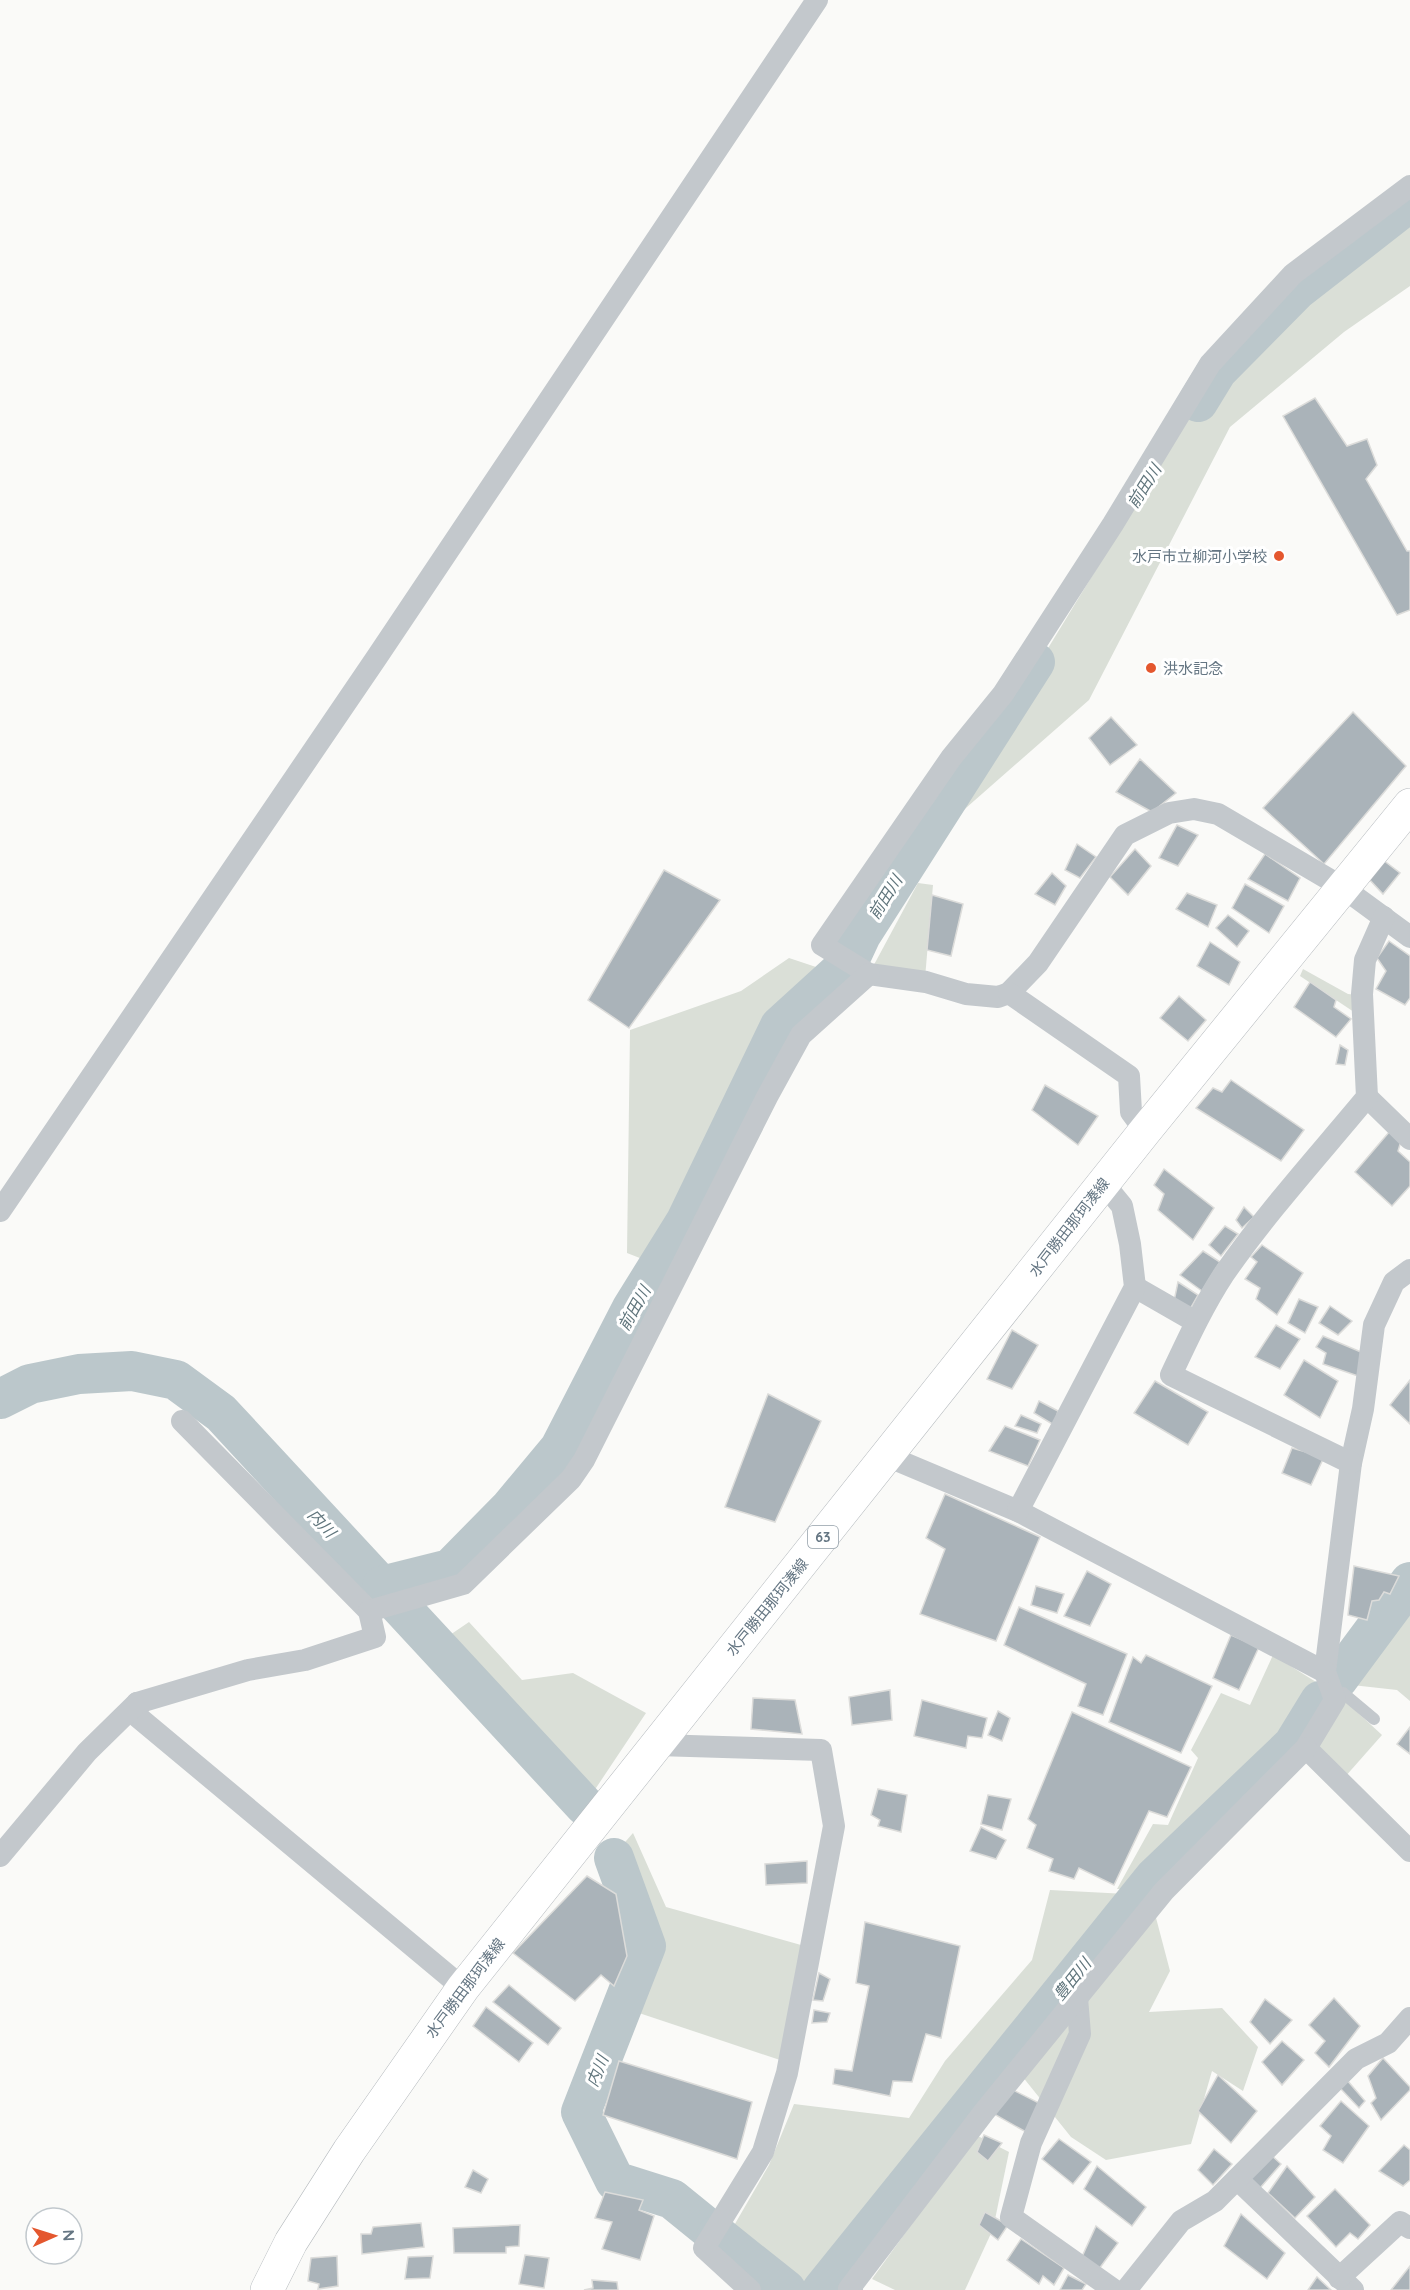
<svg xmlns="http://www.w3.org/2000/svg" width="1410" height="2290" font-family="Quicksand,'Noto Sans JP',sans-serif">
  <rect width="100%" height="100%" fill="#fafaf8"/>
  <!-- green -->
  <g fill="#dadfd7">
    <path d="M1410 205V286L1344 332 1230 427 1089 700 933 837 1217 371Z"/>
    <path d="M918 883 933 885 925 978 869 974Z"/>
    <path d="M789 958 834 973 773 1021 650 1262 627 1253 630 1030 741 991Z"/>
    <path d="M1303 969 1348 994 1358 995 1354 1012 1300 976Z"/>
    <path d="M1410 1606V1701L1397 1690 1352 1685Z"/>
    <path d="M469 1622 522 1680 573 1673 646 1713 588 1800 447 1637Z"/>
    <path d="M1273 1655 1324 1687 1289 1740 1131 1889H1117L1153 1824 1168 1825 1198 1758 1191 1750 1221 1693 1250 1705Z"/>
    <path d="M1344 1700 1382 1735 1344 1778 1314 1746Z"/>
    <path d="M633 1833 666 1907 801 1945 780 2060 633 2011 654 1943 619 1849Z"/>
    <path d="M1050 1890 1127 1894 1066 1976 806 2290 732 2229 769 2165 794 2104 909 2118 945 2061 1032 1960Z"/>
    <path d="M1155 1914 1170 1971 1149 2012 1222 2008 1258 2047 1243 2091 1212 2071 1191 2144 1106 2160 1071 2137 1022 2076Z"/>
    <path d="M976 2135 1009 2152 993 2229 965 2290H895L872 2279Z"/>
  </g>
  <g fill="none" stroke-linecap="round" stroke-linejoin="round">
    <!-- canal -->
    <path stroke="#bbc7cb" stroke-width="24" d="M835 2274 850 2281"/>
    <!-- river -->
    <g stroke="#bbc7cb" stroke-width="40">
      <path d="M1198 402 1217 371 1297 290 1410 202"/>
      <path d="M0 1399 30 1384 79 1374 132 1371 176 1380 221 1413 585 1806"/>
      <path d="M382 1586 450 1569 510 1508 560 1448 632 1308 686 1221 780 1026 847 965 861 935 1035 662"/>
      <path d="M1338 1679 1410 1582"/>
      <path d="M614 1858 646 1946 581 2112 615 2181 672 2199 709 2229"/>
      <path d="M717 2235 786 2290"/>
      <path d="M822 2290 1154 1878 1293 1745 1320 1701"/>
    </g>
  </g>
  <!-- building -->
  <g fill="#aab3b9" stroke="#dcdcda" stroke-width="1.5">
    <path d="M1315 398 1347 446 1367 439 1377 465 1366 479 1407 551H1410V610L1397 615 1283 416Z"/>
    <path d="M1353 712 1406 766 1324 864 1263 808Z"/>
    <path d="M1111 717 1137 745 1110 765 1089 738Z"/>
    <path d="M1140 759 1176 793 1152 812 1116 792Z"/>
    <path d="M1177 825 1198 835 1178 866 1159 858Z"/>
    <path d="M1077 844 1096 857 1080 878 1065 870Z"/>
    <path d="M1135 849 1151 866 1128 895 1110 877Z"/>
    <path d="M1265 854 1300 878 1288 901 1248 879Z"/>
    <path d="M1383 860 1400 873 1383 894 1368 878Z"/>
    <path d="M664 870 720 900 629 1028 588 1000Z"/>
    <path d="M1052 873 1066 886 1055 905 1035 894Z"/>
    <path d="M1245 884 1284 906 1269 933 1232 908Z"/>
    <path d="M1187 893 1217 905 1208 927 1176 909Z"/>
    <path d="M932 895 963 904 951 956 927 950Z"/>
    <path d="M1228 915 1249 931 1237 947 1216 928Z"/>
    <path d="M1389 941 1410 956V998L1405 1005 1376 989 1386 971 1377 958Z"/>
    <path d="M1210 942 1240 962 1229 985 1197 966Z"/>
    <path d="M1310 982 1336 1000 1334 1007 1351 1019 1336 1037 1294 1007Z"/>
    <path d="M1179 996 1206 1020 1188 1041 1160 1018Z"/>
    <path d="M1340 1045 1348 1050 1345 1065 1336 1064Z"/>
    <path d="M1231 1080 1304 1130 1281 1161 1196 1108 1213 1088 1222 1092Z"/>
    <path d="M1045 1085 1098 1116 1078 1145 1032 1110Z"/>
    <path d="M1390 1131 1401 1141 1398 1151 1410 1162V1186L1392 1206 1355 1172Z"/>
    <path d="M1164 1169 1214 1208 1193 1240 1158 1210 1164 1194 1154 1185Z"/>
    <path d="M1244 1207 1254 1217 1242 1228 1236 1220Z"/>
    <path d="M1225 1226 1238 1234 1221 1256 1209 1245Z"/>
    <path d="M1262 1245 1303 1273 1277 1315 1256 1299 1260 1288 1245 1279 1257 1262 1251 1257Z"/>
    <path d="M1203 1251 1220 1262 1202 1291 1180 1275Z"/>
    <path d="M1178 1282 1198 1295 1190 1309 1174 1301Z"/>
    <path d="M1299 1299 1318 1307 1305 1333 1288 1323Z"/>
    <path d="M1330 1306 1352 1321 1338 1335 1319 1323Z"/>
    <path d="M1276 1325 1300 1339 1280 1369 1255 1357Z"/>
    <path d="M1012 1330 1038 1345 1012 1389 987 1379Z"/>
    <path d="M1323 1336 1361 1352 1358 1376 1323 1364 1326 1353 1316 1347Z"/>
    <path d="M1304 1360 1338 1381 1320 1418 1284 1395Z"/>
    <path d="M1410 1380V1424L1390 1405Z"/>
    <path d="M1155 1381 1208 1412 1188 1445 1134 1413Z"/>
    <path d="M768 1394 821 1421 775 1522 725 1507Z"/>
    <path d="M1039 1401 1058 1411 1054 1425 1034 1413Z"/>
    <path d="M1021 1415 1041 1424 1037 1433 1015 1426Z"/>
    <path d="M1005 1426 1040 1440 1028 1466 989 1451Z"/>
    <path d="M1292 1448 1324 1457 1311 1485 1282 1473Z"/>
    <path d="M945 1494 1040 1537 996 1641 920 1614 945 1549 926 1538Z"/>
    <path d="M1354 1566 1399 1576 1390 1594 1384 1592 1379 1600 1372 1601 1367 1620 1348 1615Z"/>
    <path d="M1087 1571 1111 1584 1090 1626 1064 1616Z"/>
    <path d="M1036 1586 1064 1594 1057 1613 1031 1605Z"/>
    <path d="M1019 1607 1127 1654 1103 1715 1078 1706 1086 1684 1004 1645Z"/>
    <path d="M1231 1635 1259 1647 1239 1690 1213 1678Z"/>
    <path d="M1146 1655 1212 1686 1181 1753 1109 1722 1133 1657 1141 1663Z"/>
    <path d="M890 1690 892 1720 852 1725 849 1697Z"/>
    <path d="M753 1698 795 1700 802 1734 751 1729Z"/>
    <path d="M922 1700 987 1718 982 1738 968 1736 966 1748 914 1736Z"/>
    <path d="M998 1711 1010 1718 1002 1741 988 1735Z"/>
    <path d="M1072 1712 1191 1767 1167 1817 1149 1811 1114 1885 1079 1868 1074 1879 1049 1871 1053 1859 1027 1848 1036 1825 1028 1819Z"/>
    <path d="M1410 1727V1754L1397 1744Z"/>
    <path d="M878 1789 907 1795 901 1832 878 1826 880 1820 871 1815Z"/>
    <path d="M988 1795 1011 1799 1002 1830 981 1824Z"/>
    <path d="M981 1827 1006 1840 996 1859 970 1851Z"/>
    <path d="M807 1861V1883L766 1885 765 1864Z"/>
    <path d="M587 1876 616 1894 627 1956 614 1986 601 1975 575 2001 513 1953Z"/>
    <path d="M865 1922 960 1946 941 2038 926 2034 912 2082 893 2081 890 2096 833 2084 835 2069 852 2071 869 1986 856 1983Z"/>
    <path d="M819 1973 830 1979 823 2001 813 2000Z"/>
    <path d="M509 1985 561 2028 548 2045 493 2002Z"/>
    <path d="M1334 1998 1360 2026 1329 2067 1315 2053 1325 2041 1309 2025Z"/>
    <path d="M1265 1999 1292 2020 1270 2044 1250 2022Z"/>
    <path d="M486 2007 533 2043 519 2062 473 2026Z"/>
    <path d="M814 2010 830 2013 827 2022 812 2023Z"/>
    <path d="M1282 2041 1304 2060 1282 2085 1262 2062Z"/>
    <path d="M1383 2058 1410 2087V2090L1381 2120 1371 2103 1376 2098 1368 2076Z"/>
    <path d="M619 2061 752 2102 737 2159 603 2115Z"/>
    <path d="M1218 2075 1257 2111 1231 2143 1198 2111Z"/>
    <path d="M1346 2079 1365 2101 1359 2108 1340 2088Z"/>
    <path d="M1005 2086 1039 2103 1026 2132 994 2114Z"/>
    <path d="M1341 2101 1369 2126 1343 2163 1323 2150 1331 2136 1320 2126Z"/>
    <path d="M984 2135 1002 2143 988 2161 977 2152Z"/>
    <path d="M1059 2139 1091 2162 1073 2184 1042 2159Z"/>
    <path d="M1404 2145 1410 2150V2180L1403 2186 1379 2171Z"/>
    <path d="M1214 2149 1232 2164 1213 2185 1198 2170Z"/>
    <path d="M1271 2155 1281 2164 1260 2188 1245 2178Z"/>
    <path d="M1097 2166 1146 2207 1132 2226 1084 2189Z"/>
    <path d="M1287 2166 1315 2197 1295 2218 1268 2193Z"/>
    <path d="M473 2170 488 2179 481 2193 465 2187Z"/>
    <path d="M1335 2189 1370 2225 1358 2239 1350 2233 1336 2247 1307 2216Z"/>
    <path d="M605 2192 643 2200 639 2210 654 2216 640 2260 602 2249 612 2222 595 2218Z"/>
    <path d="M985 2212 1008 2225 998 2240 979 2225Z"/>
    <path d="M1241 2214 1285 2253 1267 2279 1224 2246Z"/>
    <path d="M421 2223 424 2247 362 2254 361 2234H371L373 2227Z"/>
    <path d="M520 2225 519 2246 506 2247V2253H454L453 2228Z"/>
    <path d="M1096 2226 1118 2243 1099 2269 1081 2259Z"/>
    <path d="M1021 2239 1064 2268 1054 2285 1043 2276 1039 2284 1007 2260Z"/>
    <path d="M525 2255 549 2258 544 2288 519 2284Z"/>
    <path d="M337 2256 338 2286 318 2289 319 2284 308 2281 311 2258Z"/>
    <path d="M433 2256 430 2278 405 2279 408 2257Z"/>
    <path d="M1410 2266V2290H1391Z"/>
    <path d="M1068 2275 1086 2284 1082 2290H1060Z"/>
    <path d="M1317 2277 1331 2290H1308Z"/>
    <path d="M592 2280 617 2282 618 2290H584L593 2288Z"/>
  </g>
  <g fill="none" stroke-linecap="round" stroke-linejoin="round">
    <!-- primary casing -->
    <g stroke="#b5babe" stroke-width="34">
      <path id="primary" d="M267 2290 291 2242 349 2151 463 1988 1145 1131 1410 805"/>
    </g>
    <!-- lane -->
    <path stroke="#c3c8cc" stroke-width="12" d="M1334 1695 1343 1693 1374 1719"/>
    <!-- street -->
    <g stroke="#c3c8cc" stroke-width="22">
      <path d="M1410 186 1293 274 1210 364 1113 524 1003 694 951 758 822 945 869 974 926 982 966 994 998 997 1009 993 1038 963 1125 835 1169 813 1194 809 1218 814 1342 887 1410 937"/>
      <path d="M1009 993 1129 1076 1131 1112 1145 1131"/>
      <path d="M1367 1097 1410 1139"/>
      <path d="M0 1211 377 657 817 0"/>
      <path d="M1410 1270 1394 1282 1374 1325 1363 1409 1351 1463 1325 1672 1335 1700 1306 1748 1410 1851"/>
      <path d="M1135 1287 1196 1322"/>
      <path d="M182 1421 369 1611"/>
      <path d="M887 1456 1018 1511 1325 1672"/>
      <path d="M1351 1463 1171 1375C1187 1341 1203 1306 1224 1274 1267 1212 1319 1155 1367 1097L1362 994 1365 960 1384 917"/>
      <path d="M1018 1511 1135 1287 1130 1244 1122 1206 1104 1184"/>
      <path d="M137 1703 138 1717 463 1988"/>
      <path d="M657 1745 821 1750 834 1826 787 2073 763 2152 704 2248 750 2290"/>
      <path d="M0 1856 87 1752 137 1703 248 1670 305 1660 375 1637 369 1611 463 1584 571 1479 584 1460 767 1097 801 1035 869 974"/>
      <path d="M1077 1998 1080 2034 1031 2143 1011 2217 1114 2290"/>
      <path d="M1237 2179 1353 2290"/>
      <path d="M1339 2278 1400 2222 1410 2228"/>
      <path d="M852 2290 849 2289 984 2112 1164 1891 1306 1748"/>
      <path d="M1126 2290 1181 2221 1215 2201 1356 2059 1388 2043 1410 2018"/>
    </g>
    <!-- primary -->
    <use href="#primary" stroke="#fff" stroke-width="33"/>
  </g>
  <!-- markers -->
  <g fill="#e4572e" stroke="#fff" stroke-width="2">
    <circle cx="1279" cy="556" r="6"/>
    <circle cx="1151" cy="668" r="6"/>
  </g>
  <g text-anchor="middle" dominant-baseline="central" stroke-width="6" stroke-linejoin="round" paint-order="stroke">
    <!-- shield labels -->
    <rect fill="#fff" stroke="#939fa8" stroke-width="1.5" x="808" y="1526" width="30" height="22" rx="4.5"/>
    <g font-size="14" font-weight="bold" fill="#657683">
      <text x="823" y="1537">63</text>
    </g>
    <!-- poi labels -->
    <g font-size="15" fill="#657683" stroke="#fff" text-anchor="end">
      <text x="1267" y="556">水戸市立柳河小学校</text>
      <text x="1163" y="668" text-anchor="start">洪水記念</text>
    </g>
    <!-- street labels -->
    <g font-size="15" fill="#657683" stroke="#fff">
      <text transform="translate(1069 1227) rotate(-52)">水戸勝田那珂湊線</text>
      <text transform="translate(767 1607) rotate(-51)">水戸勝田那珂湊線</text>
      <text transform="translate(465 1988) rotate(-53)">水戸勝田那珂湊線</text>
    </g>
    <!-- water labels -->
    <g font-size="16" font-style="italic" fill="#60757c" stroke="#fff">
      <text transform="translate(1144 486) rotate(-58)">前田川</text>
      <text transform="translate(885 897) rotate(-58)">前田川</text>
      <text transform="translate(634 1308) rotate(-61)">前田川</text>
      <text transform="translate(322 1523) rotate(47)">内川</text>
      <text transform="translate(1072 1979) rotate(-51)">豊田川</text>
      <text transform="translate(597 2071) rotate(-68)">内川</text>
    </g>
  </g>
  <!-- north arrow -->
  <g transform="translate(54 2236) rotate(87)"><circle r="28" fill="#ffffff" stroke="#c1c8cd" stroke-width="1.5"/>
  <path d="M0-4.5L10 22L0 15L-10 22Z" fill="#e4572e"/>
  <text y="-9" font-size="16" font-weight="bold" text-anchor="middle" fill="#657683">N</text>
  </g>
</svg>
